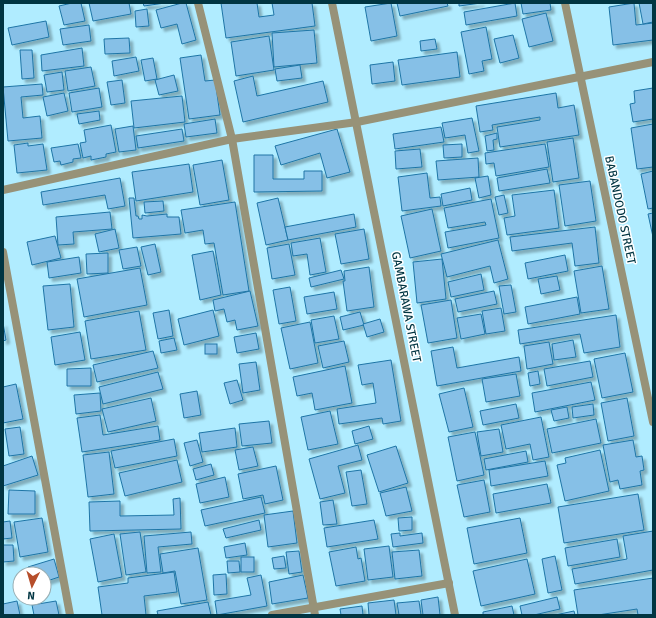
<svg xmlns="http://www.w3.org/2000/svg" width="656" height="618" font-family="Signika,sans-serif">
  <defs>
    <filter id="shadow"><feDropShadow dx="3.5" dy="3.5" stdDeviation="1" flood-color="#0004"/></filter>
  </defs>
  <rect width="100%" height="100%" fill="#b0ecff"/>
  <!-- building -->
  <g fill="#86c0e7" stroke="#1e75a6" filter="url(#shadow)">
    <path d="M72 3H81L85 21 64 25 59 6Z"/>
    <path d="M89 3H129L131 14 93 21Z"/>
    <path d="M143 3H165L144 6Z"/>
    <path d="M182 3H186L196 40 182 44 177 24 161 28 156 10Z"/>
    <path d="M221 3H257L259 17 274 15 272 3H312L315 26 226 38Z"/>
    <path d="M391 3 397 36 371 41 365 7Z"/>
    <path d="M397 3H447L448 6 400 16Z"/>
    <path d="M459 3H481L459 6Z"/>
    <path d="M515 3 517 16 466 25 464 12Z"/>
    <path d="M521 3H550L551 10 523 14Z"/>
    <path d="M634 3 636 25 653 23V40L613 45 609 7Z"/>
    <path d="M639 3H653V22L643 24Z"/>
    <path d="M147 9 149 26 136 27 135 11Z"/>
    <path d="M546 13 553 41 529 47 522 19Z"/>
    <path d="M46 21 49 37 12 45 8 28Z"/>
    <path d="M89 25 91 41 63 45 60 29Z"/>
    <path d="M486 27 492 59 482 61 484 71 469 74 461 32Z"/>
    <path d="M314 30 317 63 274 67 272 33Z"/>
    <path d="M513 35 519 58 500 63 494 39Z"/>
    <path d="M269 36 274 70 236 76 231 42Z"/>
    <path d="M129 38 130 53 105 54 104 39Z"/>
    <path d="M435 39 437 49 421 51 420 41Z"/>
    <path d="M82 48 84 66 42 71 41 55Z"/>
    <path d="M20 50H32L34 78 22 79Z"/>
    <path d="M457 52 460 77 402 85 398 60Z"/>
    <path d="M201 55 205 81 215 80 220 115 189 119 180 58Z"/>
    <path d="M136 57 139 71 114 76 112 61Z"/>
    <path d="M153 58 157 79 145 81 141 60Z"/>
    <path d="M393 62 395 81 372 84 370 65Z"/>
    <path d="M300 65 302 78 277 81 275 69Z"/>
    <path d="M91 67 95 86 68 91 65 71Z"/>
    <path d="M62 72 64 90 47 92 44 75Z"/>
    <path d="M174 75 178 91 159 95 155 80Z"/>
    <path d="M253 76 257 96 323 81 328 102 243 122 234 81Z"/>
    <path d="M122 80 125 103 111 105 107 82Z"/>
    <path d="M42 84 43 95 21 97 23 118 40 116 42 138 8 141 3 87Z"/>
    <path d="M99 88 102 107 72 112 69 93Z"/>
    <path d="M653 88V119L633 122 630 104 635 103 634 91Z"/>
    <path d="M64 93 68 111 47 116 43 97Z"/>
    <path d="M556 93 558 108 574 105 579 135 500 147 497 127 540 120V117L492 125 493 130 480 132 476 106Z"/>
    <path d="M182 96 185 122 134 128 131 101Z"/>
    <path d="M99 111 100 120 79 124 77 114Z"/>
    <path d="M472 118 479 151 468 153 465 135 445 138 442 123Z"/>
    <path d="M215 119 217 133 186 137 184 124Z"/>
    <path d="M653 124V167L637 169 631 128Z"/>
    <path d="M111 125 116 152 106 154V157L91 160V156L83 158 80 143 86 142 84 130Z"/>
    <path d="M133 126 136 150 119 152 115 129Z"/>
    <path d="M441 127 444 142 395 149 393 134Z"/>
    <path d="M182 129 184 141 138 148 136 136Z"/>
    <path d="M337 129 350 172 327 178 320 153 281 165 275 146Z"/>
    <path d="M497 133V139L493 140 494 150 487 151 485 136Z"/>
    <path d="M573 138 579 178 553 182 547 142Z"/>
    <path d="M28 143V146L43 144 47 170 17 173 14 145Z"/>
    <path d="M78 144 81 158 73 159V162L61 165 60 161 54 162 51 148Z"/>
    <path d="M462 144V157L444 158 443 145Z"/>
    <path d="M545 144 549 167 496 176 494 163 486 164 485 153Z"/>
    <path d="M420 149 422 167 396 169 395 151Z"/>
    <path d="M254 155H273V179H304V171H322V191L254 192Z"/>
    <path d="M478 158 479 177 438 180 436 161Z"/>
    <path d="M222 160 229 200 200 205 193 165Z"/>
    <path d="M189 164 193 192 136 201 132 172Z"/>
    <path d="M547 169 550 183 499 191 497 178Z"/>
    <path d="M653 171V208L648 209 641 174Z"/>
    <path d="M427 173 430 198 440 197 441 206 402 211 398 177Z"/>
    <path d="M488 176 491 195 479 198 475 178Z"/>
    <path d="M120 178 125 206 108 209 105 195 43 205 41 192Z"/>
    <path d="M590 181 596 221 565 226 559 185Z"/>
    <path d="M470 188 472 200 443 206 441 194Z"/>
    <path d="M554 190 559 228 507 235 504 218 515 216 512 195Z"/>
    <path d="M504 195 508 213 499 215 495 197Z"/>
    <path d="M129 198H134L136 216H138L139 219H142V215L147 216 167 214V217H179L181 234 133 238Z"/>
    <path d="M278 198 288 240 266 245 257 203Z"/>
    <path d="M491 199 499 238 448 248 445 232 486 225 485 222 448 228 444 208Z"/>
    <path d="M163 201 164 211 145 213 144 202Z"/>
    <path d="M235 202 249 291 223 295 214 243 205 244 203 230 185 233 181 210Z"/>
    <path d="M432 209 441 251 410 258 401 216Z"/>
    <path d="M110 212 112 229 73 232 74 244 58 245 56 217Z"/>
    <path d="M653 213V237L648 214Z"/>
    <path d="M354 214 356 227 288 240 285 227Z"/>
    <path d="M595 227 599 263 575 266 572 243 512 251 510 237Z"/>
    <path d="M115 229 119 248 99 252 95 234Z"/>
    <path d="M364 229 369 259 341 264 335 234Z"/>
    <path d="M55 236 61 258 32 265 27 242Z"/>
    <path d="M320 238 326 272 310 275 307 254 293 256 291 243Z"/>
    <path d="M498 240 508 279 494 283 490 266 447 277 441 254Z"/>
    <path d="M155 244 161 272 148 275 141 247Z"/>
    <path d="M289 244 295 275 272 279 267 248Z"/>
    <path d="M137 247 141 266 123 269 119 250Z"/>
    <path d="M213 251 221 295 200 300 192 255Z"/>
    <path d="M108 253V273L87 274 86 254Z"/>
    <path d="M565 255 568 271 528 279 525 263Z"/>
    <path d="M79 257 81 273 49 278 47 262Z"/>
    <path d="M442 259 446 299 417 303 413 262Z"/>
    <path d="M602 266 609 309 581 313 574 271Z"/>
    <path d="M369 267 374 307 347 311 343 281H345L344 271Z"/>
    <path d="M140 268 147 305 84 317 77 279Z"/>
    <path d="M341 270 344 279 311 287 309 278Z"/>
    <path d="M481 274 484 290 451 297 448 282Z"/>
    <path d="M557 276 560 290 541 294 538 279Z"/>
    <path d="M70 284 74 327 48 330 43 286Z"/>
    <path d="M511 285 516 312 504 314 499 286Z"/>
    <path d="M290 287 296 321 279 324 273 290Z"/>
    <path d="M250 291 258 326 237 330 235 320 227 322 224 309 215 311 213 300Z"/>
    <path d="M494 291 497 304 458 312 455 299Z"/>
    <path d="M334 292 337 309 307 314 304 297Z"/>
    <path d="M577 297 580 314 528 324 525 307Z"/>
    <path d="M451 300 457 338 428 343 421 305Z"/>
    <path d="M501 308 505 331 486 334 482 311Z"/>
    <path d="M169 310 173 336 158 339 153 313Z"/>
    <path d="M213 310 219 336 184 345 178 319Z"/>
    <path d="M139 311 146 350 91 359 85 321Z"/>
    <path d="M360 312 364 325 343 330 340 317Z"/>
    <path d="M481 314 485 334 461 339 457 318Z"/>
    <path d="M616 315 620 347 584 353 580 334 520 344 518 330Z"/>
    <path d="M334 316 339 339 315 343 311 320Z"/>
    <path d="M380 319 384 332 367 337 363 324Z"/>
    <path d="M310 322 318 363 290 369 281 328Z"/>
    <path d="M3 323 6 340 3 341Z"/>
    <path d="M80 332 85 360 55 365 51 337Z"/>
    <path d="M256 333 259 349 237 353 234 337Z"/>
    <path d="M174 338 177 350 161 353 159 341Z"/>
    <path d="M573 340 576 357 554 360 552 344Z"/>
    <path d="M344 341 349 362 323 368 318 346Z"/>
    <path d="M549 342 553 364 527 369 524 346Z"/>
    <rect x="205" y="344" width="12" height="10"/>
    <path d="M453 347 457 368 519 357 521 371 437 386 431 351Z"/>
    <path d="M153 351 158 368 97 382 93 365Z"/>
    <path d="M625 353 633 392 602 398 594 359Z"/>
    <path d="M391 360 401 421 383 424 382 418 339 424 337 409 376 403 373 383 362 385 358 365Z"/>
    <path d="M590 361 593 377 547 386 544 369Z"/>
    <path d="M256 362 260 390 243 393 239 364Z"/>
    <path d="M345 366 352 403 315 410 312 393 297 396 293 377Z"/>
    <path d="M91 368V386H67V369Z"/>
    <path d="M538 371 540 384 530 386 528 373Z"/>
    <path d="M158 372 163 389 103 404 99 387Z"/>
    <path d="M516 374 520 396 486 402 482 379Z"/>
    <path d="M237 380 243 400 230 404 224 383Z"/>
    <path d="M591 382 595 400 535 412 532 393Z"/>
    <path d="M16 384 23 419 3 423V387Z"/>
    <path d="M464 388 473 427 449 432 439 394Z"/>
    <path d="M197 391 201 415 184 418 180 394Z"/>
    <path d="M100 393 101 411 76 414 74 395Z"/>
    <path d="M151 398 156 421 108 432 102 409Z"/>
    <path d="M627 398 634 436 608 441 601 403Z"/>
    <path d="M516 404 519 418 483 425 480 411Z"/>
    <path d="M593 404 594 415 573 418 572 407Z"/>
    <path d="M567 407 569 418 554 421 551 410Z"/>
    <path d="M330 411 338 444 308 450 301 417Z"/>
    <path d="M100 415 103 435 158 426 160 440 82 452 77 418Z"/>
    <path d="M541 417 549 457 533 460 530 444 506 449 501 425Z"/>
    <path d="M596 419 601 443 552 453 547 429Z"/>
    <path d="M269 421 272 443 242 446 239 424Z"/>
    <path d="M369 426 373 439 355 444 352 431Z"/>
    <path d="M20 427 24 454 9 456 5 429Z"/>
    <path d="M235 428 237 447 202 452 199 433Z"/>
    <path d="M499 429 503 452 481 456 477 432Z"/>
    <path d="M475 432 484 475 457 481 448 437Z"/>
    <path d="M174 439 177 456 115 468 111 451Z"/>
    <path d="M197 440 203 462 190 466 184 443Z"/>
    <path d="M633 440 636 457 642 456 644 470 640 471 642 485 620 489 618 480 610 482 603 445Z"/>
    <path d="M358 445 362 460 338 466 345 493 320 499 309 459Z"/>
    <path d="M396 446 408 483 379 492 367 455Z"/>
    <path d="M253 447 258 466 239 470 235 450Z"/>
    <path d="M600 450 609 491 565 501 557 465 566 463 565 458Z"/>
    <path d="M526 451 528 462 486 470 484 459Z"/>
    <path d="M109 452 114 494 88 497 83 455Z"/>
    <path d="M32 456 38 475 3 486V466Z"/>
    <path d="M177 460 182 482 125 496 119 473Z"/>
    <path d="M545 461 548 476 491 486 489 470Z"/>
    <path d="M211 464 214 475 196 480 193 469Z"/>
    <path d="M276 466 283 500 265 504 263 495 243 499 238 474Z"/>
    <path d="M361 470 367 504 352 506 346 472Z"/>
    <path d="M225 477 229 497 200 503 196 484Z"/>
    <path d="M484 480 490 512 464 517 457 485Z"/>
    <path d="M547 484 551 503 496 513 493 494Z"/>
    <path d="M406 487 412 511 386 516 380 493Z"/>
    <path d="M9 490 35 491V514H8Z"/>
    <path d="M638 494 644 530 564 543 558 507Z"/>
    <path d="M261 497 265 513 205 526 201 510Z"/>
    <path d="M180 498 181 529 90 531 89 502 120 501V516L174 515 173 499Z"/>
    <path d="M333 500 337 524 323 525 320 502Z"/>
    <path d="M293 511 297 543 268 547 264 515Z"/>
    <path d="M412 517V530L399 531 398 518Z"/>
    <path d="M42 518 48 552 20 557 14 522Z"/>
    <path d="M520 518 527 553 474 564 467 528Z"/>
    <path d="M259 520 261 530 226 538 223 529Z"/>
    <path d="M374 520 378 539 327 547 324 528Z"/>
    <path d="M10 521 12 538 3 539V522Z"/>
    <path d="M653 531V570L575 584 572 569 627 559 623 536Z"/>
    <path d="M140 532 146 572 126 575 120 534Z"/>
    <path d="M191 532 192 544 158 547 161 572 147 573 144 536Z"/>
    <path d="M400 533V536L422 533 423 543 393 547 391 534Z"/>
    <path d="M114 534 122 577 98 582 90 539Z"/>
    <path d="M617 539 620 557 568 566 565 548Z"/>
    <path d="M245 543 247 555 226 558 224 547Z"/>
    <path d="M3 545H13L14 561 3 562Z"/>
    <path d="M389 546 393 577 368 580 364 549Z"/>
    <path d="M356 547 358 559 361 558 365 581 336 586 329 552Z"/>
    <path d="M198 548 207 600 181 604 175 571 163 573 160 554Z"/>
    <path d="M419 550 422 576 395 579 392 552Z"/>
    <path d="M299 551 302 572 289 574 286 552Z"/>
    <path d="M284 556 286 568 274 569 272 558Z"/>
    <path d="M555 556 562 590 548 593 542 559Z"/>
    <rect x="241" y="557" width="13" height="15"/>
    <path d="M54 559 59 577 44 582V574H30L28 567Z"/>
    <path d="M527 559 535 594 481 606 473 571Z"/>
    <path d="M227 561H239L240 572 228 573Z"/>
    <path d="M174 572 177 592 144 596 146 615H102L98 587 128 583V578Z"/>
    <path d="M226 574 227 594 214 595 213 575Z"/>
    <path d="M261 575 267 606 217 615 215 601 251 595 247 578Z"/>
    <path d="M303 575 308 598 272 604 269 582Z"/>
    <path d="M653 578V615H638L637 609 598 615H578L574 590Z"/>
    <path d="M438 597 440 615H423L421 600Z"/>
    <path d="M557 597 560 609 534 615H522L520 606Z"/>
    <path d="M394 600 396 615H369L368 603Z"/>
    <path d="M17 601 20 615H3V604Z"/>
    <path d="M56 601 59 615H34L32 605Z"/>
    <path d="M419 601 421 615H399L397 603Z"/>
    <path d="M208 602 211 615H158L157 611Z"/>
    <path d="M362 606 363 615H341L340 609Z"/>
    <path d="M512 606 514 615H483V612Z"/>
    <path d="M574 611 575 615H555Z"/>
  </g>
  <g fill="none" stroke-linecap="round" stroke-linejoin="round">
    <!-- minor -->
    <g stroke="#979278" stroke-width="8">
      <path d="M198 3 232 139 315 615"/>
      <path d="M332 3 455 615"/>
      <path d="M565 3 653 422"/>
      <path d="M3 190 232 139 357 122 653 62"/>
      <path d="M3 252 70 615"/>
      <path d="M272 615 449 583"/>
    </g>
  </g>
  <g text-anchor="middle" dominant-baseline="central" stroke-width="3" stroke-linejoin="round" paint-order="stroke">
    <!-- street labels -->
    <g font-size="12" fill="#013542" stroke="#fff">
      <text transform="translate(620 210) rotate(78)">BABANDODO STREET</text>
      <text transform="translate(406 307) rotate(79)">GAMBARAWA STREET</text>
    </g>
  </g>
  <!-- border -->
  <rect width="656" height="618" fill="none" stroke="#013542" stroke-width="8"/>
  <!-- north arrow -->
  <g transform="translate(32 586) rotate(185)"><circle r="19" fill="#ffffff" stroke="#99aeb3"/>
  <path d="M0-3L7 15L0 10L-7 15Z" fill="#b64e2b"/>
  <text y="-6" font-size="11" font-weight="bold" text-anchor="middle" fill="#013542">N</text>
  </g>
</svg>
